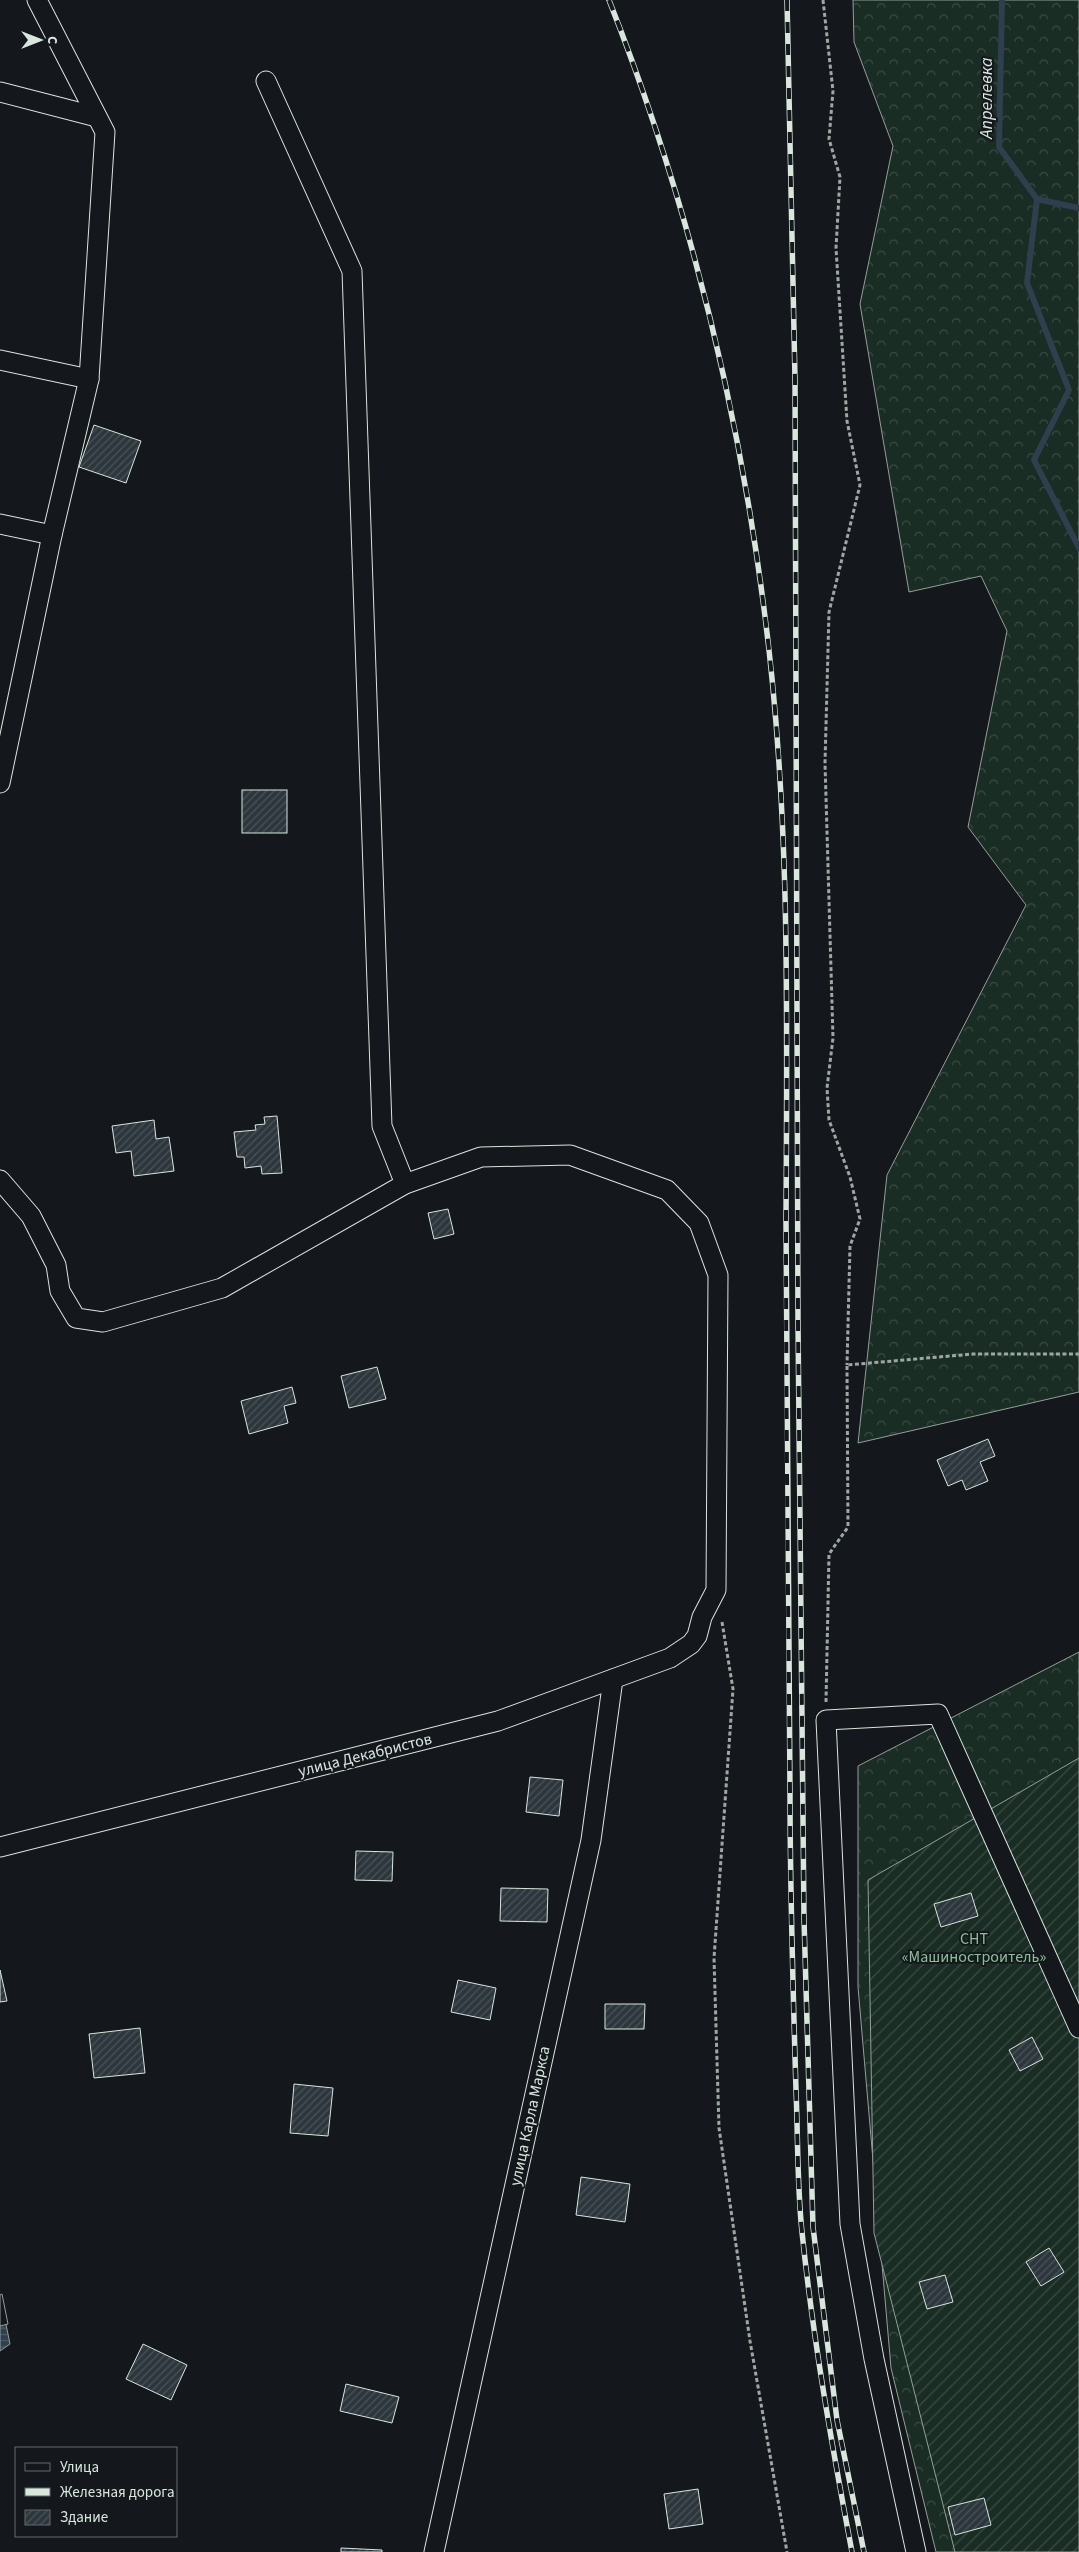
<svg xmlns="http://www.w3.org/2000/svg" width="1079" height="2552" font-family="'Source Sans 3',sans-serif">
  <defs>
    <pattern id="forest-crowns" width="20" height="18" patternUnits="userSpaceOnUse" patternTransform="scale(1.25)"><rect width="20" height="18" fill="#1a2d24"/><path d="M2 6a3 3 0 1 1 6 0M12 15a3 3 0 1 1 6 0" fill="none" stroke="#3b4b43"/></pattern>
    <pattern id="garden-furrows" width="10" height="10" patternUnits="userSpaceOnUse" patternTransform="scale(1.25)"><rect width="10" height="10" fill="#1a2d24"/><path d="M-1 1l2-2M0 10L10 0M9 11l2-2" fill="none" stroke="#3b4b43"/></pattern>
    <pattern id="water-rules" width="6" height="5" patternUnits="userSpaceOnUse" patternTransform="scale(1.25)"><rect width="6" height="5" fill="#2f3f4d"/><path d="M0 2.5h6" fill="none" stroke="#4c5b66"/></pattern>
    <pattern id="building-hatch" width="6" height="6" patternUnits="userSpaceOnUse" patternTransform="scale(1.25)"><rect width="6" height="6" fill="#2c363c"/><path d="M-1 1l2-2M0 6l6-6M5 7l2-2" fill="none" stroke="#4a5358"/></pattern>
  </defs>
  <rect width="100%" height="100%" fill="#14181c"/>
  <!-- forest -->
  <g fill="url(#forest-crowns)" stroke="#939e99">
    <path d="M853 0H1079V1392L858 1443 887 1175 1026 905 968 827 1007 631 981 576 909 592 860 304 893 146 854 42Z"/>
    <path d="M1079 1652V1918L1000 2552H936L891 2368 858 1987V1766Z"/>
  </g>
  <!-- garden -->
  <path fill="url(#garden-furrows)" stroke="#939e99" d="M1079 1758V2552H955L874 2233 868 1880Z"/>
  <!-- water -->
  <path fill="url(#water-rules)" stroke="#939e99" d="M0 2295 10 2344 0 2351Z"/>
  <!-- pier -->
  <path fill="#14181c" stroke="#939e99" d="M2 2294 8 2324 0 2326V2295Z"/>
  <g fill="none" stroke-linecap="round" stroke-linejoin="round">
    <!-- stream -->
    <g stroke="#2f3f4d" stroke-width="6">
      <path d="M1002 0 999 147 1037 199 1027 283 1069 390 1034 460 1079 548"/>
      <path d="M1037 199 1079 208"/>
    </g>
  </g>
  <!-- building -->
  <g fill="url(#building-hatch)" stroke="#d8e6dc">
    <path d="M94 425 141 441 126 483 79 467Z"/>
    <rect x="242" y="790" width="45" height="43"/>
    <path d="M277 1116 282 1173 262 1174 261 1166 245 1168 244 1157H237L234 1132 256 1130 255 1125 265 1124 264 1117Z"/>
    <path d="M154 1120 156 1139 169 1137 174 1171 134 1176 131 1151 116 1153 112 1126Z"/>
    <path d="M448 1209 454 1234 434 1239 428 1213Z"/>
    <path d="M377 1367 386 1399 349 1408 341 1376Z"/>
    <path d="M292 1387 296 1403 284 1406 288 1423 249 1434 241 1401Z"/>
    <path d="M988 1439 995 1456 980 1462 988 1481 966 1490 962 1480 948 1486 937 1460Z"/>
    <path d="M530 1777 563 1780 559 1816 526 1812Z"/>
    <path d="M356 1851 393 1852 392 1881 355 1880Z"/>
    <path d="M501 1888 548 1889 547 1922 500 1921Z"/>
    <path d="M971 1893 978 1916 941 1927 934 1904Z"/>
    <path d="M0 1970 7 2001 0 2002Z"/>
    <path d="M458 1980 496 1988 490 2020 451 2012Z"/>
    <path d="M605 2004H645L644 2029H605Z"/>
    <path d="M140 2028 145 2073 94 2078 89 2034Z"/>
    <path d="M1032 2037 1043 2059 1020 2071 1009 2050Z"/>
    <path d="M294 2084 333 2088 328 2136 290 2133Z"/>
    <path d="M581 2177 630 2184 625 2222 576 2215Z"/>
    <path d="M1049 2248 1064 2272 1041 2286 1026 2262Z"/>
    <path d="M945 2275 953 2302 927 2309 919 2282Z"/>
    <path d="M143 2344 187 2365 171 2400 126 2379Z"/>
    <path d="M346 2384 399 2397 392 2423 340 2411Z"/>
    <path d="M698 2489 703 2524 669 2529 664 2494Z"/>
    <path d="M984 2498 991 2525 955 2535 948 2507Z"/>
    <path d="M341 2548 382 2550V2552H341Z"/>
  </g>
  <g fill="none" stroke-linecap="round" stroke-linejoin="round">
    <!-- street casing -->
    <g stroke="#d8e6dc" stroke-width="21">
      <g id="street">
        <path d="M266 81 352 271 382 1126 405 1184"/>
        <path d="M0 92 97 117"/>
        <path d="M0 360 89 379"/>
        <path d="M0 524 52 535"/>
        <path d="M0 783 52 535 89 379 105 132 37 0"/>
        <path d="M0 1180 31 1216 56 1265 60 1291 76 1318 103 1322 222 1288 405 1184 481 1157 570 1155 667 1190 699 1223 718 1275 716 1590 702 1617 697 1636 691 1644 670 1658 498 1721 0 1847"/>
        <path d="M434 2552 591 1840 613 1679"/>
        <path d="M916 2552 874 2359 850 2224 826 1720 938 1714 1079 2028"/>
      </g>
    </g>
    <!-- path -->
    <g stroke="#9da8a2" stroke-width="3" stroke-dasharray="4 2.5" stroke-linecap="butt">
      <path d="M823 0 833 91 829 139 840 177 836 248 847 421 860 485 829 612 825 763 833 1038 827 1088 829 1120 850 1177 860 1219 850 1246 847 1365"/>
      <path d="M722 1622 733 1689 714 1958 719 2128 750 2341 787 2552"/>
      <path d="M826 1702 829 1554 848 1527 847 1365 973 1354H1079"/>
    </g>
    <!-- street -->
    <use href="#street" stroke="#14181c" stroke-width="19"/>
    <!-- rail casing -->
    <g stroke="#d8e6dc" stroke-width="5.5">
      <g id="rail">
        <path d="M609 0C685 193 736 395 763 601 791 807 787 1015 786 1222 786 1412 788 1602 790 1792 790 1891 793 1990 796 2090 798 2137 797 2185 802 2232 813 2339 832 2446 852 2552"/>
        <path d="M787 0 795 379 798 1323 804 1919 813 2227 837 2420 864 2552"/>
      </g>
    </g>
    <!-- rail -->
    <use href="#rail" stroke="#14181c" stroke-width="4" stroke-dasharray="11" stroke-linecap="butt"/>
  </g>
  <g text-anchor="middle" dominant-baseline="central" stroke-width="4" stroke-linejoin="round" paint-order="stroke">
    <!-- street labels -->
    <g font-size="16" fill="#d8e6dc" stroke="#14181c">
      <text transform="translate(365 1755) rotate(-14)">улица Декабристов</text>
      <text transform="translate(530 2116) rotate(-78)">улица Карла Маркса</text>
    </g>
    <!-- park labels -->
    <g font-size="16" fill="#8ac095" stroke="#14181c">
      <text x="974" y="1939">СНТ<tspan x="974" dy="18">«Машиностроитель»</tspan></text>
    </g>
    <!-- water labels -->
    <g font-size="18" font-style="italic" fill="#d8e6dc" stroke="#14181c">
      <text transform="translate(986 98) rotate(-90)">Апрелевка</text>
    </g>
  </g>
  <!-- legend -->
  <rect x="15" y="2447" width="162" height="90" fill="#14181c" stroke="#626a69"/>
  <rect x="25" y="2463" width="25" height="8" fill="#14181c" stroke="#626a69"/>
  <text x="60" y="2472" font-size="15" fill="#d8e6dc">Улица</text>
  <rect x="25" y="2488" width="25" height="8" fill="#d8e6dc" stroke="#626a69"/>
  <text x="60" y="2497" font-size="15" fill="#d8e6dc">Железная дорога</text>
  <rect x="25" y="2510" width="25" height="15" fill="url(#building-hatch)" stroke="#626a69"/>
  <text x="60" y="2522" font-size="15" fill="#d8e6dc">Здание</text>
  <!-- north arrow -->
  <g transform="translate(40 40) rotate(90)" stroke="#14181c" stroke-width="4" paint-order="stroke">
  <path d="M0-4L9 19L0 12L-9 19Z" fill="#d8e6dc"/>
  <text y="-8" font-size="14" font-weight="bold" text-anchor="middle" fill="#d8e6dc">С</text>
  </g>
</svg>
